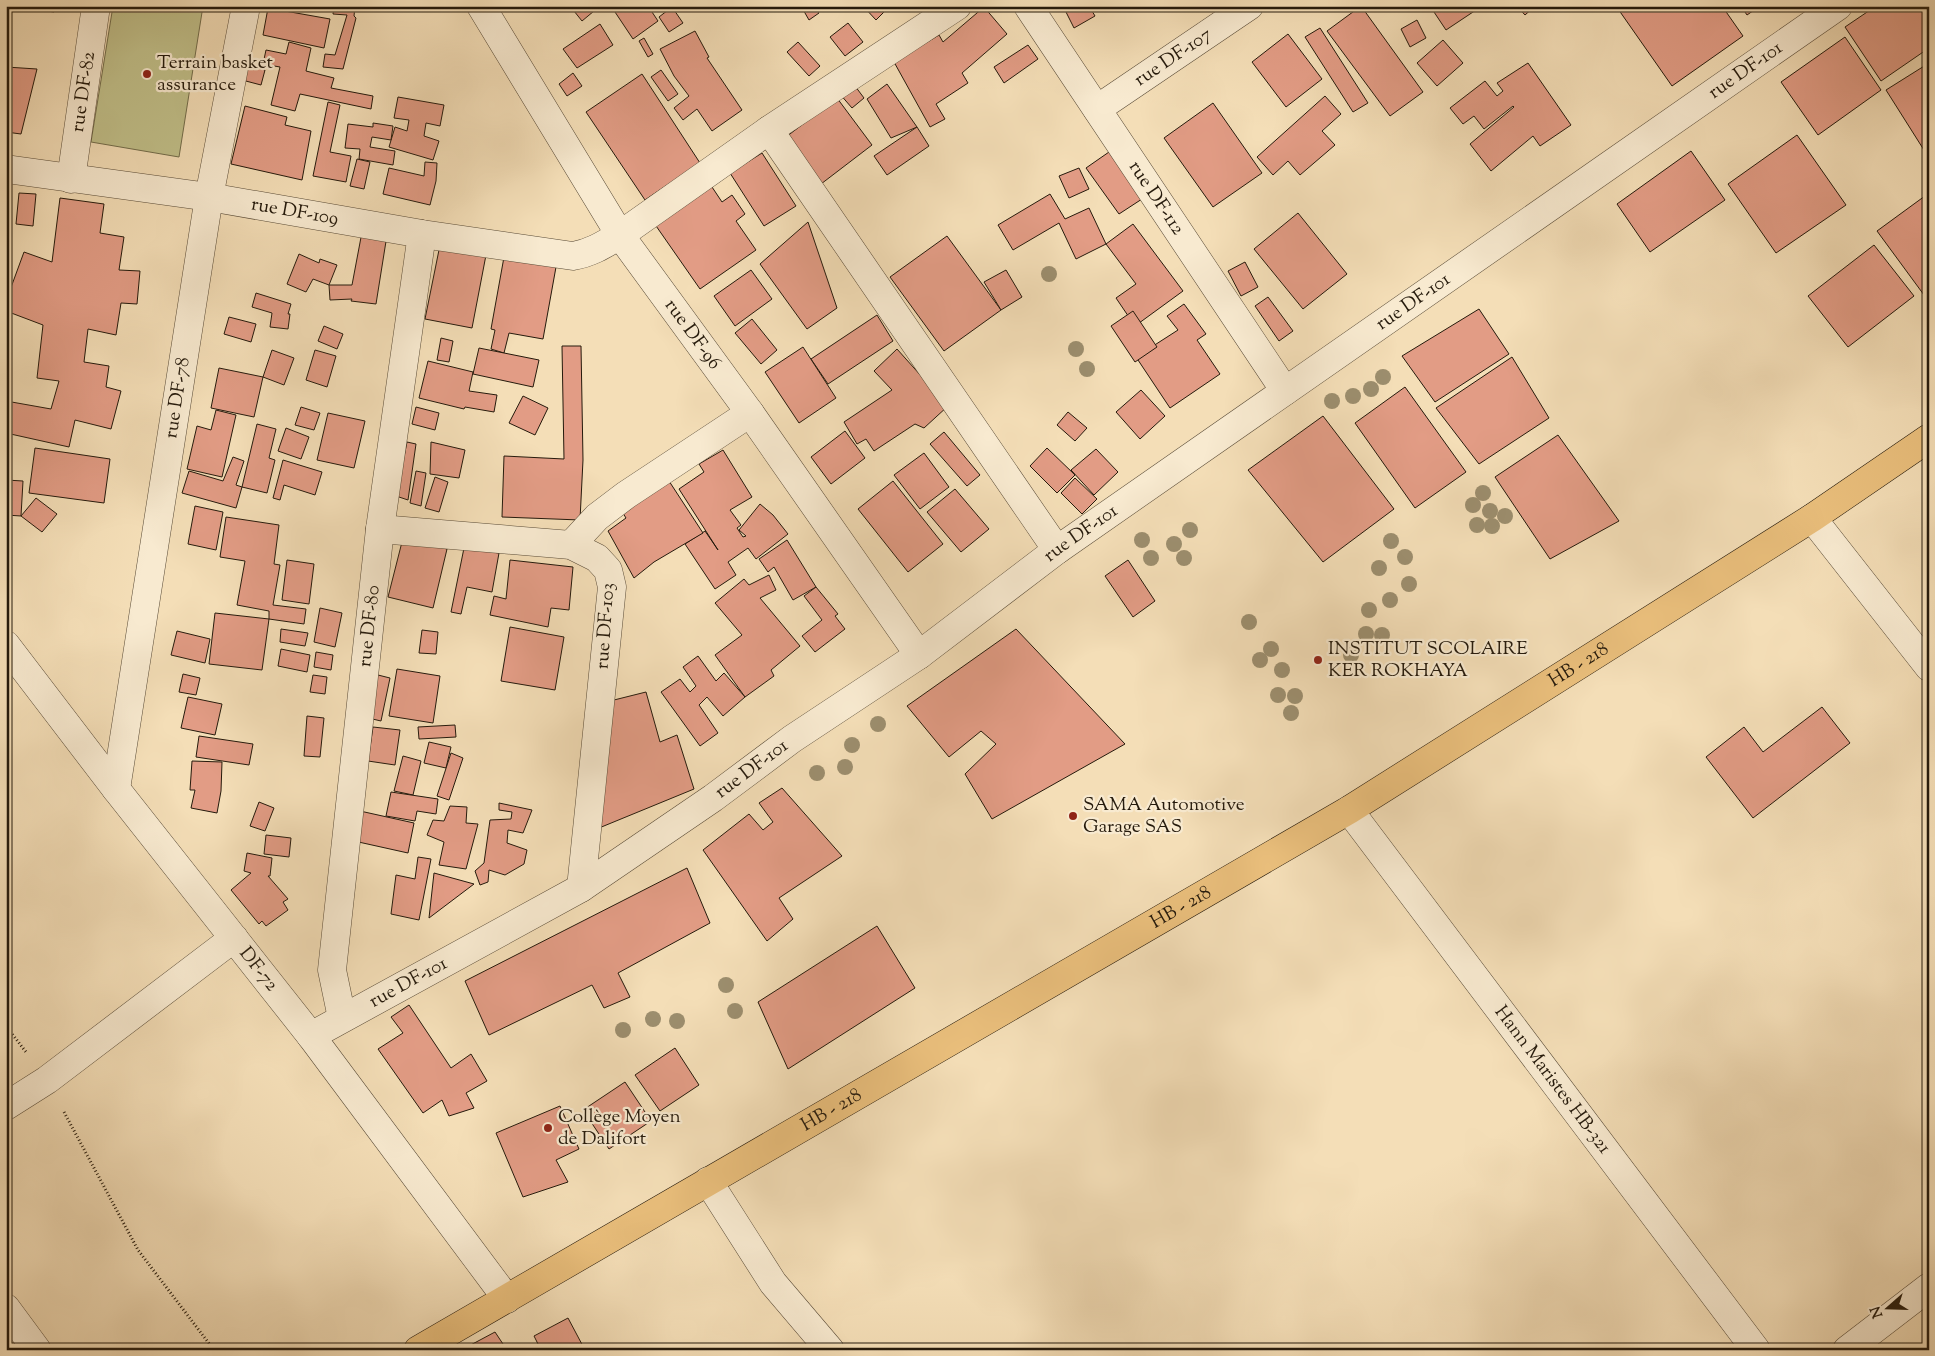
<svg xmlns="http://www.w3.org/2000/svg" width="1935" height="1356" font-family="'Sorts Mill Goudy',serif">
  <rect width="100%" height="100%" fill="#f4deb7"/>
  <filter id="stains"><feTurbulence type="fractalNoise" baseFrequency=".004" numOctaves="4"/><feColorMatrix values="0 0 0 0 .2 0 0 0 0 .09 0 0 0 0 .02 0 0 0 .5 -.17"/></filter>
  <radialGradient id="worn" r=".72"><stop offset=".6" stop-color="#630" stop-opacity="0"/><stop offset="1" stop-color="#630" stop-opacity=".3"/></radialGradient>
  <!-- green -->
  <path fill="#c1c08a" stroke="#736d4b" d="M113 6H203L179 157 91 142Z"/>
  <!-- building -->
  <g fill="#e29c85" stroke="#251a0c">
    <path d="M13 6H55L54 12Z"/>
    <path d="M334 6H355L354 16 356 18 343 69 323 67 325 54 335 55 347 15 333 14Z"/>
    <path d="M570 6H600L582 21Z"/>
    <path d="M611 6H648L658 21 633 39Z"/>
    <path d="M801 6H815L819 13 809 20Z"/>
    <path d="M863 6H879L884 12 876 20Z"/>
    <path d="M1063 6H1089L1095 16 1074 28Z"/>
    <path d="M1361 6 1423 92 1390 116 1327 31Z"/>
    <path d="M1430 6H1482L1446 30Z"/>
    <path d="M1517 6H1535L1525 15Z"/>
    <path d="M1616 6H1722L1743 36 1672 86Z"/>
    <path d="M1741 6H1760L1747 15Z"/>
    <path d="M1876 6H1929V48L1881 81 1845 27Z"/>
    <path d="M672 7 683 23 669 32 659 17Z"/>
    <path d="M984 7 1007 34 962 73 968 83 936 104 945 119 930 127 894 62 939 35 943 42Z"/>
    <path d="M268 8 330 19 324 48 263 35Z"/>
    <path d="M1417 20 1426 38 1410 47 1401 29Z"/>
    <path d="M848 23 863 42 845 56 830 37Z"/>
    <path d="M600 24 613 45 577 68 563 49Z"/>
    <path d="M1320 28 1368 103 1353 112 1305 37Z"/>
    <path d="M695 31 709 57 707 58 742 110 712 131 697 109 683 120 674 108 689 96 674 76 660 49Z"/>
    <path d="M1288 34 1322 79 1286 107 1252 62Z"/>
    <path d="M1845 37 1881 90 1818 135 1781 82Z"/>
    <path d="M644 38 653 54 648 57 639 41Z"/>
    <path d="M1443 40 1463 63 1437 86 1417 63Z"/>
    <path d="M289 42 311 48 306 71 334 78 331 88 373 96 371 109 300 94 295 111 271 105 280 67 263 64 266 50 286 54Z"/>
    <path d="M798 42 820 66 809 76 787 52Z"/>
    <path d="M1028 45 1038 59 1004 83 994 67Z"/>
    <path d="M1528 63 1571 125 1540 146 1533 136 1491 171 1470 144 1514 107 1513 106 1484 129 1474 116 1463 124 1450 108 1485 81 1497 96 1503 91 1497 83Z"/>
    <path d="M1929 63V158L1886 90Z"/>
    <path d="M246 65 265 70 261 85 242 80Z"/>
    <path d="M6 67 37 69 21 134 6 132Z"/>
    <path d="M661 70 678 94 668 101 651 77Z"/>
    <path d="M573 73 582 86 567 96 559 84Z"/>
    <path d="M642 74 700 163 645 200 586 112Z"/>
    <path d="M852 82 864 98 852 108 839 93Z"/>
    <path d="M887 84 917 127 891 138 867 99Z"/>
    <path d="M1325 96 1341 114 1322 131 1335 145 1300 175 1288 161 1273 175 1257 157Z"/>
    <path d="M398 97 444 105 440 126 426 123 424 136 439 141 433 160 389 147 395 127 407 131 409 120 394 118Z"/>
    <path d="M837 98 872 145 821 184 786 137Z"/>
    <path d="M328 102 340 105 330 152 351 156 346 182 313 176Z"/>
    <path d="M1213 103 1262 173 1213 207 1164 138Z"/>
    <path d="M245 106 287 117 285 125 311 131 302 180 231 164Z"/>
    <path d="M373 123 393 126 391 140 372 137 370 147 395 151 393 165 359 159 360 149 345 148 348 124 373 127Z"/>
    <path d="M917 127 929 146 887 175 874 156Z"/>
    <path d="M1797 135 1846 205 1776 253 1728 184Z"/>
    <path d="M1691 151 1725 200 1650 252 1617 204Z"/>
    <path d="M1109 152 1142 199 1119 214 1086 168Z"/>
    <path d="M762 153 796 206 764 226 730 173Z"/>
    <path d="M357 159 370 162 364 189 350 186Z"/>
    <path d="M425 162 437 163 436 181 430 205 383 194 389 168 424 176Z"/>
    <path d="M1079 168 1089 189 1069 198 1059 176Z"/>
    <path d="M710 184 722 202 732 195 745 214 736 221 756 250 700 289 654 223Z"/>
    <path d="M19 193 36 194 33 226 16 224Z"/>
    <path d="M1929 193V292L1924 295 1877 231Z"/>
    <path d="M1050 194 1065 219 1089 208 1106 244 1076 259 1059 223 1013 250 998 225Z"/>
    <path d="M60 198 104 204 100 233 124 237 119 270 140 271 137 304 121 303 116 335 88 329 84 362 109 366 106 387 121 391 111 429 75 420 69 447 6 433V401L51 409 59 381 37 378 43 325 6 311V301L24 252 52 262Z"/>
    <path d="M1298 213 1347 274 1303 309 1254 249Z"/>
    <path d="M808 222 837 308 807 329 760 264Z"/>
    <path d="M1133 224 1183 291 1135 326 1116 298 1136 284 1106 244Z"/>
    <path d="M362 232 387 235 376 304 351 301 352 299 330 300 329 285H352Z"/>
    <path d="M947 236 1001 310 944 351 890 277Z"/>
    <path d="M440 245 486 255 472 328 425 319Z"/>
    <path d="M1874 245 1914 296 1848 347 1808 296Z"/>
    <path d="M299 254 319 263 320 259 337 265 329 285 313 279 306 292 287 284Z"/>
    <path d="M504 257 556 267 543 339 509 333 504 353 491 349 495 330 491 329Z"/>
    <path d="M1245 262 1258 287 1241 296 1228 271Z"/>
    <path d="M751 270 772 299 735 326 714 296Z"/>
    <path d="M1006 270 1022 297 1001 310 984 282Z"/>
    <path d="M256 293 291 304 288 314H290L288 329 270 327 272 313 252 307Z"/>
    <path d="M1268 297 1293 331 1279 341 1255 306Z"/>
    <path d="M1184 304 1206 334 1197 340 1220 374 1170 408 1136 357 1178 330 1167 316Z"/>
    <path d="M1479 309 1509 354 1435 402 1402 356Z"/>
    <path d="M1133 311 1157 347 1135 362 1111 326Z"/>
    <path d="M877 315 893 341 828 384 811 359Z"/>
    <path d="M229 317 256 324 251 342 224 334Z"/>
    <path d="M752 319 777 350 761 364 735 333Z"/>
    <path d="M324 326 343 334 337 349 318 341Z"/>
    <path d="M441 338 453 341 449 362 437 360Z"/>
    <path d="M562 346H581L583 460 580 520 502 517 504 456 564 459Z"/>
    <path d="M803 347 836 398 799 423 765 372Z"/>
    <path d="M479 348 539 360 533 387 473 374Z"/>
    <path d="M897 349 948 406 924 428 915 424 874 451 866 439 857 444 844 422 892 390 874 371Z"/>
    <path d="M272 350 294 358 284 385 263 377Z"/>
    <path d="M315 350 336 356 327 387 306 380Z"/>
    <path d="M1512 357 1549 418 1479 464 1436 408Z"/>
    <path d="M428 361 473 372 469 391 497 395 494 412 465 407 464 409 419 398Z"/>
    <path d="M219 368 263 377 254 417 211 408Z"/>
    <path d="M1405 387 1466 472 1415 508 1355 423Z"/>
    <path d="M1141 390 1165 416 1140 439 1116 412Z"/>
    <path d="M523 396 548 408 535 435 509 423Z"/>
    <path d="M301 407 320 413 314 430 295 425Z"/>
    <path d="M416 407 439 413 435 430 412 424Z"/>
    <path d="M216 410 236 415 222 477 187 469 197 426 211 430Z"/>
    <path d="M1068 412 1087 428 1075 441 1057 425Z"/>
    <path d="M328 413 365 421 354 468 317 460Z"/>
    <path d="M1323 416 1394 509 1323 562 1248 470Z"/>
    <path d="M257 424 276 429 269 458 275 460 267 493 242 487Z"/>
    <path d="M286 428 309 437 301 459 278 451Z"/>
    <path d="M845 431 865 458 831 484 811 457Z"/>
    <path d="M944 432 980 475 967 486 930 444Z"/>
    <path d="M1558 435 1619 521 1550 559 1495 477Z"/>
    <path d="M407 442 416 444 408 500 396 496Z"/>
    <path d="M431 442 465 450 459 478 430 474Z"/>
    <path d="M35 448 110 459 104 503 29 493Z"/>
    <path d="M1047 448 1075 475 1057 493 1030 466Z"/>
    <path d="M1096 449 1118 472 1094 495 1071 470Z"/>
    <path d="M723 450 752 497 730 510 741 525 737 528 743 537 746 536 739 530 760 504 773 515 788 534 756 559 748 548 728 562 736 575 715 589 685 544 705 531 718 550 679 489 704 472 699 464Z"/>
    <path d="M924 453 949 487 920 509 894 475Z"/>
    <path d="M233 457 244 461 236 485 242 487 236 508 182 493 189 471 223 481Z"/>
    <path d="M283 460 322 472 315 495 284 485 280 500 273 498Z"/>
    <path d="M416 471 426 473 421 506 410 503Z"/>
    <path d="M435 477 448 482 439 512 425 508Z"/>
    <path d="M1075 478 1097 499 1082 514 1061 493Z"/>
    <path d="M6 480 23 481 21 516 6 515Z"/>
    <path d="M669 481 703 533 654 562 634 578 608 531 626 518 621 510Z"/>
    <path d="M893 481 943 544 908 572 858 509Z"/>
    <path d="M955 489 989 529 961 552 927 512Z"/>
    <path d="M36 498 57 514 42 532 21 516Z"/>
    <path d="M195 506 223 512 216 550 188 544Z"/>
    <path d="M226 517 279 525 274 564 280 565 273 605 306 609 304 624 269 619V611L237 605 245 561 220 557Z"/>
    <path d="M403 538 447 549 433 608 388 597Z"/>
    <path d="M787 540 816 587 793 600 774 567 768 572 759 559Z"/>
    <path d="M464 548 499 553 492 592 467 587 461 614 451 612Z"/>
    <path d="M287 560 314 564 309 604 282 600Z"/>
    <path d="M510 560 573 567 569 610 551 608 548 627 490 615 494 596 506 599Z"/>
    <path d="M1128 560 1155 601 1133 617 1105 576Z"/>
    <path d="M769 575 776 590 760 598 800 646 771 670 774 676 745 697 715 655 742 635 715 603 744 579 749 585Z"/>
    <path d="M816 587 838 614 835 616 845 629 815 652 802 636 822 620 804 596Z"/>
    <path d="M320 608 342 613 335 647 314 642Z"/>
    <path d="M215 613 269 619 262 670 209 664Z"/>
    <path d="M510 627 564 637 555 690 501 681Z"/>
    <path d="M281 629 308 633 305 646 280 642Z"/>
    <path d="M1016 629 1125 744 992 819 965 774 996 744 981 731 949 757 907 706Z"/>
    <path d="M422 630 438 632 436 654 419 653Z"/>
    <path d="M177 631 210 639 205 663 171 655Z"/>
    <path d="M281 649 310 655 307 672 278 666Z"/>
    <path d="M316 652 333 655 331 670 314 667Z"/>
    <path d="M698 656 716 681 724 673 745 697 723 716 707 697 699 705 718 733 700 746 661 692 680 679 690 692 696 686 683 667Z"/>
    <path d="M397 669 440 676 433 723 389 716Z"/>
    <path d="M183 674 200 678 196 695 179 692Z"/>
    <path d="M374 674 390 678 381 721 364 717Z"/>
    <path d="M313 675 327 677 325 694 310 692Z"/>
    <path d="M646 692 660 742 677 735 694 789 599 828 610 701Z"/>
    <path d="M188 697 222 704 215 735 181 728Z"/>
    <path d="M1822 707 1850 743 1753 818 1706 757 1744 727 1763 752Z"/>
    <path d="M307 716 324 718 320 757 304 756Z"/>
    <path d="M455 725 456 737 419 739 418 727Z"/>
    <path d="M373 727 400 730 395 765 368 761Z"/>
    <path d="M199 736 253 744 249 765 196 757Z"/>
    <path d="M429 742 451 747 446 768 424 763Z"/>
    <path d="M451 753 463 758 449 800 437 796Z"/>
    <path d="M403 756 421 761 413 795 394 791Z"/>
    <path d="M192 761 222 762 221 791 217 813 191 808 195 790H190Z"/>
    <path d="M782 788 842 856 779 898 793 919 767 941 703 850 749 814 763 830 773 822 759 803Z"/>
    <path d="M391 792 438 799 436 814 417 811 415 821 386 816Z"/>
    <path d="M259 802 274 808 265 831 250 826Z"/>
    <path d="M499 803 532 810 523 833 508 830 507 843 527 850 524 864 505 875 489 870 488 882 480 885 475 871 484 863 490 820 511 819 512 812 499 810Z"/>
    <path d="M450 806 467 807 466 823 478 824 466 869 439 865 444 842 427 835 433 820 444 821Z"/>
    <path d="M360 811 414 823 408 853 354 841Z"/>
    <path d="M266 835 291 838 289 857 264 854Z"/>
    <path d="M247 853 272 858 270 876H268L288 899 283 902 288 910 266 926 262 921 259 924 231 890 251 873 244 871Z"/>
    <path d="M418 857 431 859 419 920 391 914 396 875 415 879Z"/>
    <path d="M687 868 710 923 618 973 630 997 604 1008 592 985 489 1035 465 981Z"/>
    <path d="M434 873 474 884 429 918Z"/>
    <path d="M877 926 915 988 788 1069 758 1002Z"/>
    <path d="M409 1005 451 1068 471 1054 487 1081 466 1093 474 1108 449 1116 442 1100 423 1113 378 1049 403 1033 391 1017Z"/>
    <path d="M675 1048 699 1085 660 1111 635 1075Z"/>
    <path d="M625 1082 651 1121 609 1149 583 1110Z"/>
    <path d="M560 1106 579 1149 556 1160 568 1182 523 1197 496 1133Z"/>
    <path d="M568 1318 585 1350H541L534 1336Z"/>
    <path d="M495 1332 507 1350H466L465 1348Z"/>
  </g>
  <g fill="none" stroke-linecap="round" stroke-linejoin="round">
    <!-- minor casing -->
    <g stroke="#594b37" stroke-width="29">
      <g id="minor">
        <path id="s1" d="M481 6 620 235 750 413 919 655"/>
        <path id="s2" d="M1028 6 1285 391"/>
        <path id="s3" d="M1097 109 1249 6"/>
        <path d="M769 130 1057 550"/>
        <path id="s4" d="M6 169 209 197 422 234 573 256C591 253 605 244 620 235L769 130 957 6"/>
        <path id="s5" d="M71 179 96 6"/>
        <path d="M1812 518 1929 667"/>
        <path d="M380 529 571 545 597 558 608 570 612 587 581 888"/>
        <path d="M571 545 597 517 626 495 750 413"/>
        <path id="s6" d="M6 645 116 789 311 1036 507 1299"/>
        <path id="s7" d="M116 789 209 197 246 6"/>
        <path id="s8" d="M1349 810 1756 1350"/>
        <path id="s9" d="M342 1018 332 970 380 529 422 234"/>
        <path id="s10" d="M311 1036 581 888 713 798 792 739 919 655 1057 550 1838 6"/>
        <path d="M6 1106 47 1080 234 938"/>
        <path d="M708 1181 773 1283 830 1350"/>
        <path d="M6 1308 37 1350"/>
        <path d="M1847 1350 1929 1287"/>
      </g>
    </g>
    <!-- major casing -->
    <g stroke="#251a0c" stroke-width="29">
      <g id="major">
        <path id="s11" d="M418 1350 1349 810 1812 518 1929 438"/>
      </g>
    </g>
    <!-- path -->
    <g stroke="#251a0c" stroke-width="3" stroke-dasharray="1 2.5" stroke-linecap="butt">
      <path d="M6 1026 26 1052"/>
      <path d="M64 1112 138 1250 214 1350"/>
    </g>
    <!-- minor -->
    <use href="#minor" stroke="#f8ead0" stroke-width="28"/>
    <!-- major -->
    <use href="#major" stroke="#eabf7c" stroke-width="28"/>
  </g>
  <!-- trees -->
  <g fill="#9c8e6e">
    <circle cx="1049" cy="274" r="8"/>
    <circle cx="1076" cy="349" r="8"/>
    <circle cx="1087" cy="369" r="8"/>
    <circle cx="1383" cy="377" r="8"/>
    <circle cx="1371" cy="389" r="8"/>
    <circle cx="1353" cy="396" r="8"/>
    <circle cx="1332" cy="401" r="8"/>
    <circle cx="1483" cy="493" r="8"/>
    <circle cx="1473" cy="505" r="8"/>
    <circle cx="1490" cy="511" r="8"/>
    <circle cx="1505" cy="516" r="8"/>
    <circle cx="1477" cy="525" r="8"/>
    <circle cx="1492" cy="526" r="8"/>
    <circle cx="1190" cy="530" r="8"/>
    <circle cx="1142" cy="540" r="8"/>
    <circle cx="1391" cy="541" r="8"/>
    <circle cx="1174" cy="544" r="8"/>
    <circle cx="1405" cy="557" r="8"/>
    <circle cx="1151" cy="558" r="8"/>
    <circle cx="1184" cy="558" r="8"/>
    <circle cx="1379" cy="568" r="8"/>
    <circle cx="1409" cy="584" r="8"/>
    <circle cx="1390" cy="600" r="8"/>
    <circle cx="1369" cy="610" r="8"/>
    <circle cx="1249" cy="622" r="8"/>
    <circle cx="1366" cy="634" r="8"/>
    <circle cx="1382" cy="635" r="8"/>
    <circle cx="1271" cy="649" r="8"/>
    <circle cx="1351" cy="655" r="8"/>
    <circle cx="1260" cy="660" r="8"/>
    <circle cx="1282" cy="670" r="8"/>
    <circle cx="1278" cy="695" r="8"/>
    <circle cx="1295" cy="696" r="8"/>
    <circle cx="1291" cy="713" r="8"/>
    <circle cx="878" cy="724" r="8"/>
    <circle cx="852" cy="745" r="8"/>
    <circle cx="845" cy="767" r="8"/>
    <circle cx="817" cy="773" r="8"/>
    <circle cx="726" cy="985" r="8"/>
    <circle cx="735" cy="1011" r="8"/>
    <circle cx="653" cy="1019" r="8"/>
    <circle cx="677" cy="1021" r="8"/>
    <circle cx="623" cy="1030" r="8"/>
  </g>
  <!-- markers -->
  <g fill="#8f2418" stroke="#f8ead0" stroke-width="2">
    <circle cx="147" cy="74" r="5"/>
    <circle cx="1318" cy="660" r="5"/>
    <circle cx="1073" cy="816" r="5"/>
    <circle cx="548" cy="1128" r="5"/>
  </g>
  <g text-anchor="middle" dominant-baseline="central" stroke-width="4.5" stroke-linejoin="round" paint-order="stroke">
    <!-- street labels -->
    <g font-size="19" fill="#251a0c" stroke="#f8ead0">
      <text stroke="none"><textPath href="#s3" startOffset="92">rue DF-107</textPath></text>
      <text stroke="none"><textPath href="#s10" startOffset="1731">rue DF-101</textPath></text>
      <text stroke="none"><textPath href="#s5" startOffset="88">rue DF-82</textPath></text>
      <text stroke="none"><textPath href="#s2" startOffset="231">rue DF-112</textPath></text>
      <text stroke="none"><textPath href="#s4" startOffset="292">rue DF-109</textPath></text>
      <text stroke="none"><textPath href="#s10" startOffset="1326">rue DF-101</textPath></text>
      <text stroke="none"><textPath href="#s1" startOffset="391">rue DF-96</textPath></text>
      <text stroke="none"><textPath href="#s7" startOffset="396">rue DF-78</textPath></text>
      <text stroke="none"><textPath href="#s10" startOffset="921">rue DF-101</textPath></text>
      <text stroke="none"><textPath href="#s9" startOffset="395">rue DF-80</textPath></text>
      <text transform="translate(606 626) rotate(-86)">rue DF-103</text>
      <text stroke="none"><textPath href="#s11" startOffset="1348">HB - 218</textPath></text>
      <text stroke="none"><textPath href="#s10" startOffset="516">rue DF-101</textPath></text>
      <text stroke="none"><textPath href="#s11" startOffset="882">HB - 218</textPath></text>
      <text stroke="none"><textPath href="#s6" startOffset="411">DF-72</textPath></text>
      <text stroke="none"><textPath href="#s10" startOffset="111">rue DF-101</textPath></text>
      <text stroke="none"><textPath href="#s8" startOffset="338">Hann Maristes HB-321</textPath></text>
      <text stroke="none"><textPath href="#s11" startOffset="478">HB - 218</textPath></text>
    </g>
    <!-- poi labels -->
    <g font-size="19" fill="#251a0c" stroke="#f8ead0" text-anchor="start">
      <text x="157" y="63">Terrain basket<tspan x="157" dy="22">assurance</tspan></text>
      <text x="1328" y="649">INSTITUT SCOLAIRE<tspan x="1328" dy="22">KER ROKHAYA</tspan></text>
      <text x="1083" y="805">SAMA Automotive<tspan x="1083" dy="22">Garage SAS</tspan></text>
      <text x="558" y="1117">Collège Moyen<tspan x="558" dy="22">de Dalifort</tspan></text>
    </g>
  </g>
  <!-- margin -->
  <rect width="1935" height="1356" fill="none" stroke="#f4deb7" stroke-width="25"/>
  <rect x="8" y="8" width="1920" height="1341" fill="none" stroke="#251a0c" stroke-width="2.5"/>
  <rect x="12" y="12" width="1910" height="1331" fill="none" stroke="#251a0c"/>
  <!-- north arrow -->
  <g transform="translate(1888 1308) rotate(250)" stroke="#f8ead0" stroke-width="4" paint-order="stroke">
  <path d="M0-4L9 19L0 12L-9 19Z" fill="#251a0c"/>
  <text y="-8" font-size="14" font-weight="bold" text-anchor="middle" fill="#251a0c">N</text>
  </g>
  <rect width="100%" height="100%" filter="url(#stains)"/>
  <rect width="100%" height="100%" fill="url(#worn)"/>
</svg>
